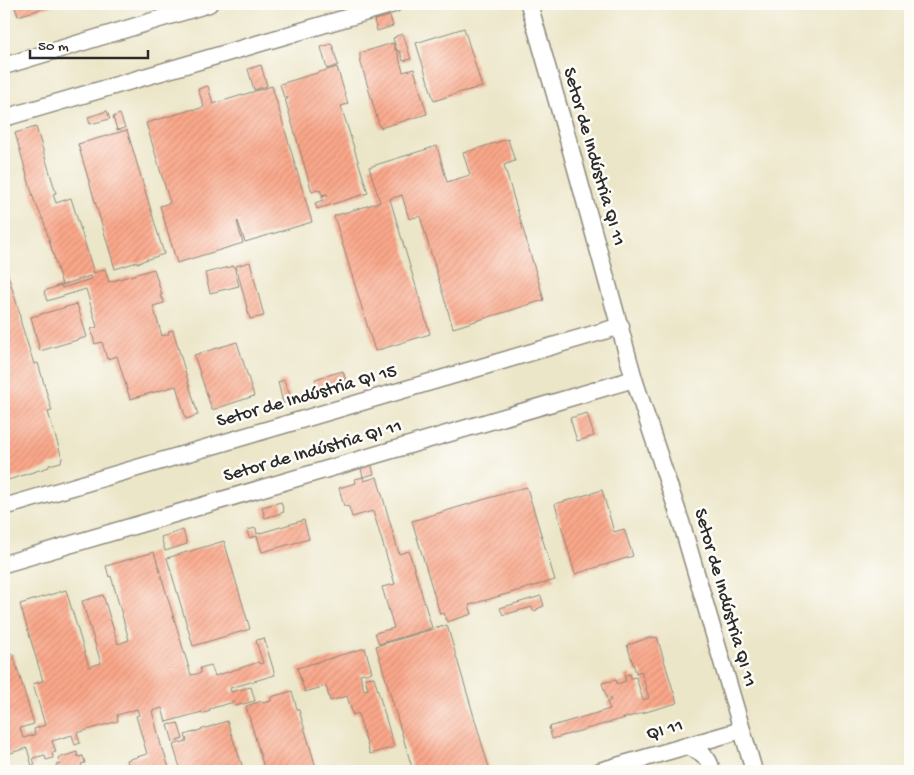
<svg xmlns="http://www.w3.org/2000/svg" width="914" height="775" font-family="'Gochi Hand',sans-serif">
  <defs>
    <pattern id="building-hatch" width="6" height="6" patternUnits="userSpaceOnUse" patternTransform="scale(1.25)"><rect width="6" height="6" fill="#faa78a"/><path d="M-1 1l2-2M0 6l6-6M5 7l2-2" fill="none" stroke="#d69077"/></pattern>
  </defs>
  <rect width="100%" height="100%" fill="#fdfcf7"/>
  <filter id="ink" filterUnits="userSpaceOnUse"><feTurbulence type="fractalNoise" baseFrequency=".02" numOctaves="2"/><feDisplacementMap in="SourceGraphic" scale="10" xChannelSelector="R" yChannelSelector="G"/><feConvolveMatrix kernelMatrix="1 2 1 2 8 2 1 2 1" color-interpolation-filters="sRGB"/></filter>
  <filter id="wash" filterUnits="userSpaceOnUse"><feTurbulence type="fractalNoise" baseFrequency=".0096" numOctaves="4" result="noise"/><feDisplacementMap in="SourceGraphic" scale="20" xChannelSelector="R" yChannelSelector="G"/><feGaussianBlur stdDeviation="1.12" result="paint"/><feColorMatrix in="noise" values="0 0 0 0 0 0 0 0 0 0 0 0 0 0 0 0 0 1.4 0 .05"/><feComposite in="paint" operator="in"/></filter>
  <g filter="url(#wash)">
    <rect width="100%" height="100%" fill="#ece6c9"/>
    <g id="blocks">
      <!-- building -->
      <g fill="url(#building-hatch)">
        <path d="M14 4H57L18 16Z"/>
        <path d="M390 16 393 26 377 31 374 20Z"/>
        <path d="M464 28 482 87 461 92 434 101 416 43Z"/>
        <path d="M403 34 411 59 403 61 400 51H397L393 38 396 37V36Z"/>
        <path d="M393 43 395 50H397L403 72 414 69 427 114 380 128 360 60V53Z"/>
        <path d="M332 44 338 65 327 69 321 47Z"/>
        <path d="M261 65 267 86 254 90 248 69Z"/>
        <path d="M337 67 348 104 341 106 368 193 317 209 315 203 323 200 322 197 328 195 327 194 322 195 320 190 319 191 317 190 312 192 285 99H288L287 97 284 98 280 84Z"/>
        <path d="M208 86 213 104 272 86 312 222 245 242 238 221 237 222 243 243 177 263 160 206 170 203 146 123 194 109V110L204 107 198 89Z"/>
        <path d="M107 111 110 119 90 124 88 117Z"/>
        <path d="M120 114 125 128 117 130 113 117Z"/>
        <path d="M36 127 56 193 53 194 56 203 71 198 94 273 105 269 109 282 154 269 162 295 160 296 161 298H163L164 303 153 306 162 336 169 334 168 332 173 330 198 415 186 419 176 386 130 399 117 356 107 359 102 342 95 344 91 329 97 327 86 289 47 301 44 291 61 285 62 288 91 279 90 276 62 285 44 222 34 200 15 133Z"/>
        <path d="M127 130 164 254 142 261V262L137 263V262L115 269 78 144Z"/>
        <path d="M508 139 515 161 504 165 544 300 453 328 420 216 409 219 402 195 390 199 430 334 375 351 334 216 380 202 369 167 437 146 447 182 470 175 463 153Z"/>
        <path d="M4 262 19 311 21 323 34 364 38 363 52 411 48 412 62 458 61 462 49 465V467L8 480 4 467Z"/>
        <path d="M250 262 264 316 250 319 236 266Z"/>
        <path d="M234 266 239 286 210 293 205 273Z"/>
        <path d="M77 304 87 337 40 351 31 317Z"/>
        <path d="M237 342 254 396 212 410 194 355Z"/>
        <path d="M343 371 346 381 318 390 315 379Z"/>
        <path d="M284 380 292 401 283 403 278 382Z"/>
        <path d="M587 413 594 436 577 441 570 418Z"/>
        <path d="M369 455 374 474 363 477 358 456Z"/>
        <path d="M363 477 364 481 377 477 399 554 409 551 432 628 379 644 375 633 394 628 382 587 395 584 373 511 352 517 349 507 344 506 339 488 356 483 355 479Z"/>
        <path d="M526 487 527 488 555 580 469 605 472 614 447 622 444 613 440 614 412 521Z"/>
        <path d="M602 490 614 532 624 529 633 556 575 574 555 504Z"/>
        <path d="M281 502 284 512 265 518 262 507Z"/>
        <path d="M304 520 309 539 262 552 257 536 249 538 247 530 256 528 257 534Z"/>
        <path d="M183 530 187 544 165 551 161 537Z"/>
        <path d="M224 541 250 629 193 646 167 558Z"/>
        <path d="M154 552 191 675 201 673 200 668 211 665 215 676 259 662 260 664 263 663 256 641 257 640 264 638 275 675 230 688 231 692 251 687 255 701 235 706 234 702 209 709 210 711 202 714V712L166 722 162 708 152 711 162 749H163L170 771H130L127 760 147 754 136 716 139 715 137 709 117 715 118 721 77 733 80 743 75 745 72 735 52 741 56 752 52 753 53 758 46 760 45 755 33 758 35 765 32 766 27 748 4 755V656L13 654 34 724 20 728 23 738 35 735 34 729 45 725 33 684 43 681 20 604 66 590 89 667 101 663 82 601 103 595 118 644 129 640 111 576 109 577 106 566Z"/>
        <path d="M541 596 544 606 537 609V610L533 611 532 607 503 615 500 608Z"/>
        <path d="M447 625 490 771H413L376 646Z"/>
        <path d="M652 637 653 638 657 637 677 703 552 739 549 727 610 709 607 702 611 700 610 698 607 699 602 683 616 680 617 684 626 681 624 676 630 674 631 678 636 677 643 700 649 698 641 671 636 673 627 645Z"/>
        <path d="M365 648 372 672 367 674H365L364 673 360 674 364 690 368 689 365 678 374 677 394 747 370 754 358 713 353 715 347 696 330 701 326 686 305 692 297 668Z"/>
        <path d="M292 691 297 709 299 710 317 771H265L246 706 259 702 262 701 263 703 271 701V697Z"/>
        <path d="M227 721 244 771H181L173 745 187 741 185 735Z"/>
        <path d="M178 723 183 739 173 742 168 725Z"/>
        <path d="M77 752 78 757 83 756 85 763 81 764 83 771H58L56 765 60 764 58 758Z"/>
      </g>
    </g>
  </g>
  <g filter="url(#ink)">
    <use href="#blocks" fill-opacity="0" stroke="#8c887a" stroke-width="1"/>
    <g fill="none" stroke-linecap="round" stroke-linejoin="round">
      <!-- minor casing -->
      <g stroke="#8c887a" stroke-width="19">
        <g id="minor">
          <path d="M529 4 567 136 634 379 682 525 754 771"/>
          <path d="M4 66 209 4"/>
          <path d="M4 118 394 4"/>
          <path d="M4 507 621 326"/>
          <path d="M4 564 634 379"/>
          <path d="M686 746C700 751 709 756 712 771"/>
          <path d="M600 771 742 730"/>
        </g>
      </g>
      <!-- minor -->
      <use href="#minor" stroke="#fff" stroke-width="16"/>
    </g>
  </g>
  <g text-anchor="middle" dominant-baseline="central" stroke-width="5" stroke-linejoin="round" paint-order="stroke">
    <!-- street labels -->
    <g font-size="19" fill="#2b2b2b" stroke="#fdfcf7">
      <text transform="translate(593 157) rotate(74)">Setor de Indústria QI 11</text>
      <text transform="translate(307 397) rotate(-16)">Setor de Indústria QI 15</text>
      <text transform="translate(313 452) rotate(-16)">Setor de Indústria QI 11</text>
      <text transform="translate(724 598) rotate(74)">Setor de Indústria QI 11</text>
      <text transform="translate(665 731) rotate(-16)">QI 11</text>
    </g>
  </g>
  <!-- margin -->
  <rect width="914" height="775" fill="none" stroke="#fdfcf7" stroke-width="20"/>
  <!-- scale -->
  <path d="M30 50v8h118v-8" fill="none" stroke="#2b2b2b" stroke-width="2.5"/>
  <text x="38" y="50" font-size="15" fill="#2b2b2b" stroke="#fdfcf7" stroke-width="4" paint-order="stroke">50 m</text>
</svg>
